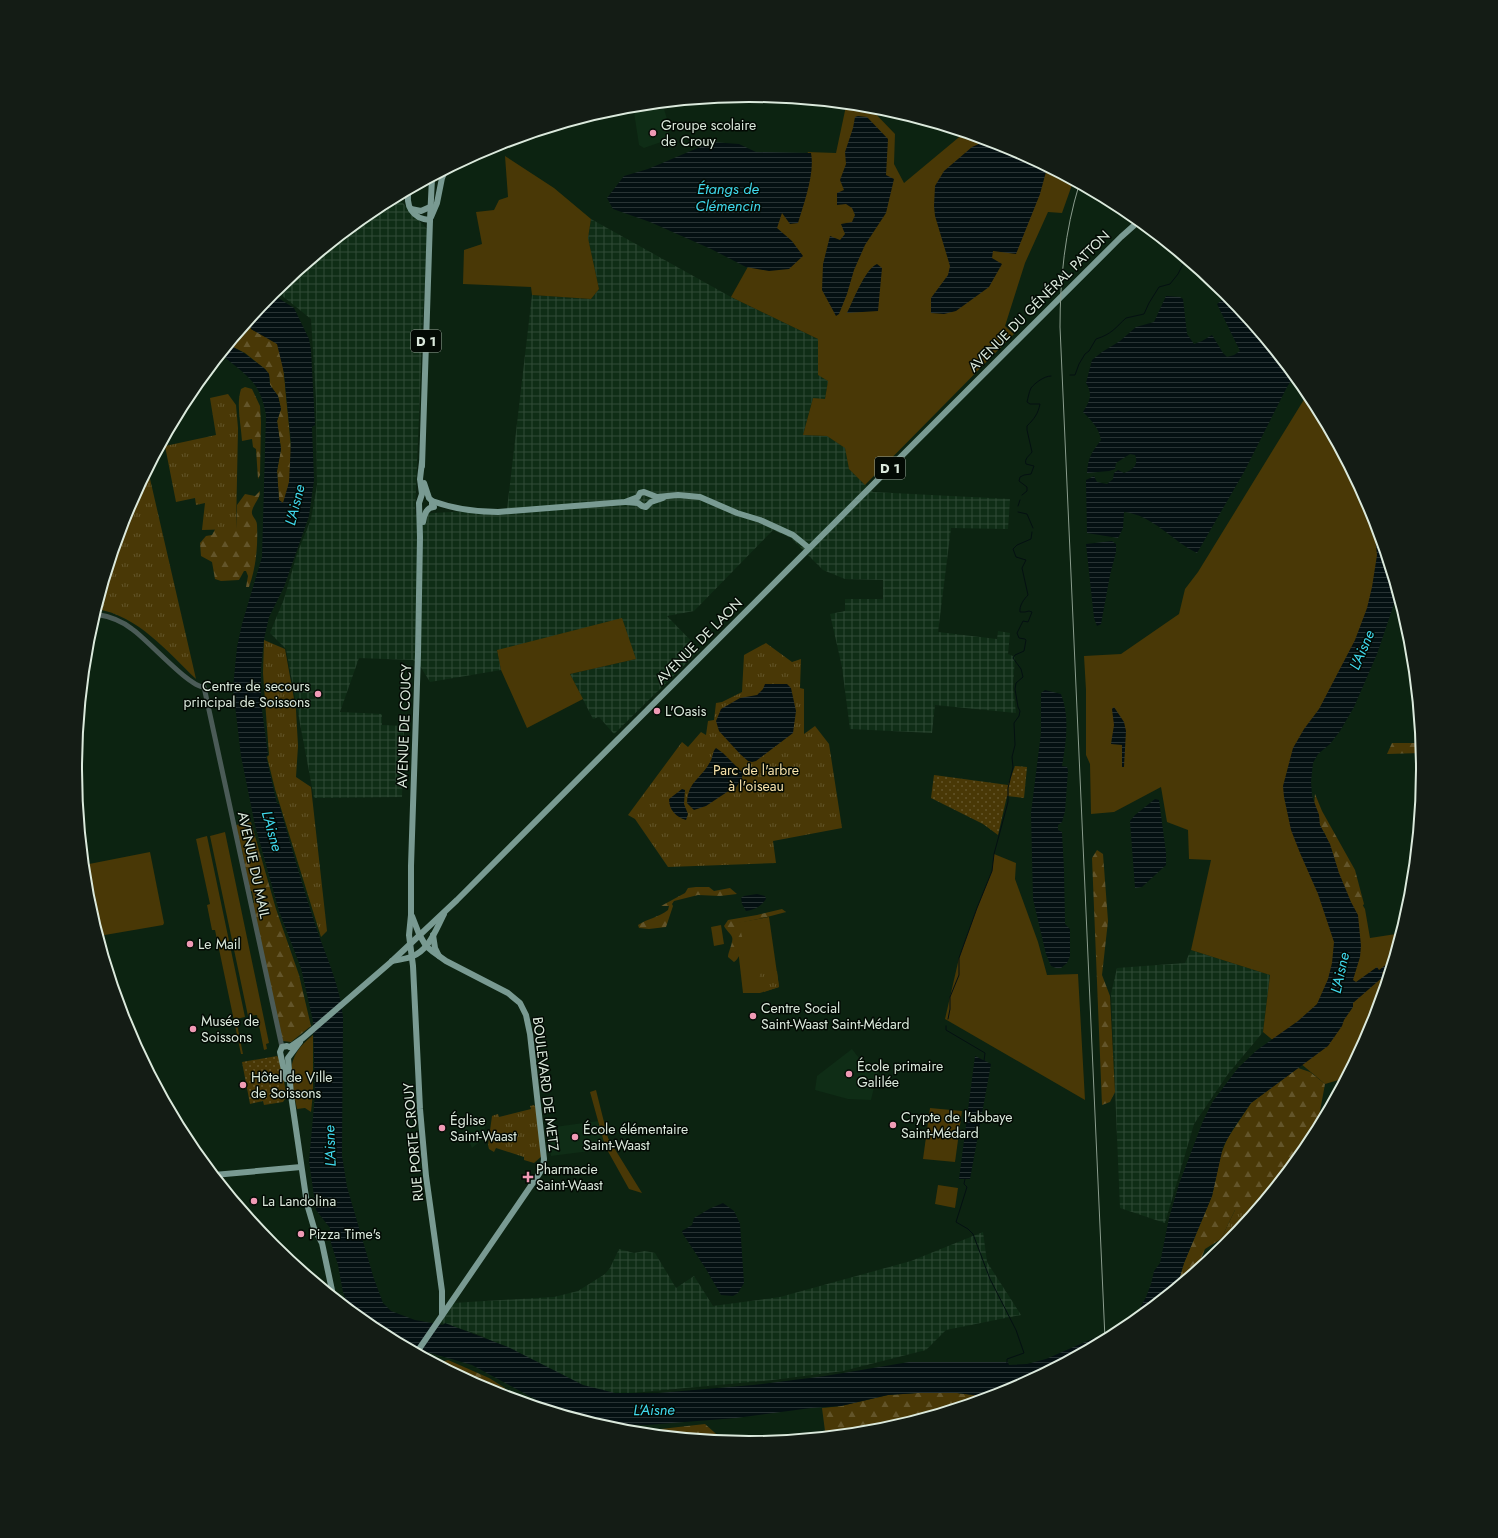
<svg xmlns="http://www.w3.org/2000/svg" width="1498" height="1538" font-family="Jost,sans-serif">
  <defs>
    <pattern id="industrial-grid" width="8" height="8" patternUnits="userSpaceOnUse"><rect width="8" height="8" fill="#0f2d16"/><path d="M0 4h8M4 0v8" fill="none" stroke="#314b37"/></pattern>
    <pattern id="forest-firs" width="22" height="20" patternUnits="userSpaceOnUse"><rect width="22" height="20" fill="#493806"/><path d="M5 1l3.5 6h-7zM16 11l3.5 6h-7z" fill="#63552a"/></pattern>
    <pattern id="park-tufts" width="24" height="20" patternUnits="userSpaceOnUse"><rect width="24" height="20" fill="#493806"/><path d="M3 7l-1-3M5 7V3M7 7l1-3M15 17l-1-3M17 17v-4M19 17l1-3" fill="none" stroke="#63552a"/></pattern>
    <pattern id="garden-dots" width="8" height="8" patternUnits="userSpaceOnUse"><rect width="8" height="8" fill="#493806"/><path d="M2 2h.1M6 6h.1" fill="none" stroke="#63552a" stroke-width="1.8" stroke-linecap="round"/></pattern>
    <pattern id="water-rules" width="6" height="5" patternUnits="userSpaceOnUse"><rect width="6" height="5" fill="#041012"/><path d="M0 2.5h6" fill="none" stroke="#283334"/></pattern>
  </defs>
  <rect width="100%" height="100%" fill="#0c2311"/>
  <!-- built -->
  <g fill="#0f2d16">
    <path d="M656 104 657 110 664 109 669 125 667 140 644 148 639 145 633 106Z"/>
    <path d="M852 1049 865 1066 870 1064 875 1071H878L871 1100 848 1099 815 1090 817 1076Z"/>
    <path d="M481 1120 484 1123 485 1127 483 1139 472 1148 470 1143 471 1142 463 1125Z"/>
    <path d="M598 1121 606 1149 551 1156 547 1128Z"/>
  </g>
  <!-- industrial -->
  <g fill="url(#industrial-grid)">
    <path d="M403 193 401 201 428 230 423 317 415 514 507 509 532 295 591 299 599 289 588 238 591 219 731 297 818 339V374L828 381 825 400 813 398 803 435 827 436 846 448 849 469 873 492 1010 499 1008 529 951 528 938 632 997 639 998 631 1010 633 1008 654 1015 657 1013 688 1016 713 935 705 932 733 850 729 842 667 830 614 845 611V599H883V580L845 579 823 570 791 538 773 530 694 611 667 616 700 650 614 734 599 717 593 719 570 674 636 659 497 650 501 670 430 682 420 666 413 660 359 658 340 712 382 714V725L404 726 402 797 314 798 286 649 270 633 284 599 297 554 311 519 317 485 316 399 311 319 275 290 375 208Z"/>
    <path d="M1191 950 1270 975 1263 1032 1228 1074 1194 1124 1165 1223 1120 1208 1111 994 1117 968 1185 963Z"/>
    <path d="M983 1232 987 1262 1021 1315 946 1330 926 1350 843 1371 773 1380 599 1396 480 1335 439 1322 453 1303 554 1297 578 1291 605 1274 610 1268 619 1249 634 1253 645 1251 655 1253 676 1288 694 1276 713 1306 780 1297 911 1261Z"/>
  </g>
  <!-- grass -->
  <g fill="#493806">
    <path d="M846 106 869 107 895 134 894 164 904 183 964 133 1007 146 1073 182 1062 213 1048 212 1025 263 1005 326 1014 334 865 485 849 469 845 448 827 436 803 435 813 398 825 399 828 381 818 375V339L731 297 769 229 808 152 836 153Z"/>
    <path d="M505 156 554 188 591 219 588 238 599 289 591 299 532 295 531 287 463 284 464 250 482 244 476 212 494 210 499 200 508 197Z"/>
    <path d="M1308 393 1372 511 1388 565 1389 587 1301 755 1302 802 1365 909 1370 938 1396 934 1399 936 1372 1027 1364 1041 1357 1042 1342 1079 1325 1084 1263 1032 1270 975 1191 950 1211 860 1189 859 1188 830 1167 822 1161 787 1114 812 1091 814 1090 764 1086 755V690L1084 656 1121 654 1179 614 1185 589 1198 572Z"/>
    <path d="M622 618 636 659 570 674 583 699 527 728 501 670 497 650Z"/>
    <path d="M225 832 269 1043 266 1044 267 1049 264 1050 257 1015 248 1016 210 836Z"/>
    <path d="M207 836 245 1017 236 1019 243 1054H241L215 930H212L207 905 210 904 196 839Z"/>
    <path d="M150 852 164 923 163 925 99 936 88 900 84 865Z"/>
    <path d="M994 854 1016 863 1015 879 1038 942 1047 975 1078 974 1085 1100 945 1019 959 958 977 908 992 871Z"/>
    <path d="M769 917 779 987 760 993H743L735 923Z"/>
    <path d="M721 925 724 944 714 946 711 927Z"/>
    <path d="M313 1035V1093L311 1112 305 1108 297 1109C291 1075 283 1059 313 1035Z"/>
    <path d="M596 1090 608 1138 642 1193 629 1189 605 1146 590 1092Z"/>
    <path d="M930 1108 962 1111 955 1162 923 1159Z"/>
    <path d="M938 1185 958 1188 955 1208 935 1204Z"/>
  </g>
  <!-- forest -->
  <g fill="url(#forest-firs)">
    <path d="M245 326 247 327 248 326 252 328 251 329C257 333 275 340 278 345 283 355 285 384 286 396 288 422 298 482 283 503L279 500 277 471 281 449 277 421 281 409 278 396 270 385 269 374 265 369 245 353 229 345Z"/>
    <path d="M245 387 252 389 260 406 261 422 260 475 258 479 256 449 253 447 252 439 242 441C241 424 236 405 241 389Z"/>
    <path d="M260 491C260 499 254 503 252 511 251 517 257 519 257 525 258 547 256 567 249 587H246L248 576 246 571H244L239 580 221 581 215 579 212 562 201 556 200 543 206 536 212 535 218 524 236 529 237 505 245 494 255 496Z"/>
    <path d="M1392 743H1420L1421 753 1387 754Z"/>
    <path d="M1315 794 1322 811 1355 870 1364 904 1360 909H1355L1351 902 1325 834 1319 825V815L1314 806Z"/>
    <path d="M251 822 276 909 299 975 311 1026 291 1042 283 1041 281 1038 252 903H254L252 891 250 892 242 850H241L236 825Z"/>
    <path d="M1097 850 1103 854 1108 921 1102 975 1110 996 1115 1092 1110 1102 1102 1105 1092 858Z"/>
    <path d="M696 887H709L714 891 730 888 737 894 720 896 698 895 674 901 672 904 673 906 666 927 649 929 639 928 638 925C647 919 659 917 668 910L669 906H661L685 893 688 888Z"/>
    <path d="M782 909 786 912 767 917 739 923 743 941V949C739 952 740 958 734 962L728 957C728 952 734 941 732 937 731 934 726 930 724 926L728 920 757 915Z"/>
    <path d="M1298 1068 1310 1072 1325 1084 1318 1122V1128L1309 1144 1255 1210H1235L1221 1239 1205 1249 1197 1269 1177 1286 1184 1263 1212 1196 1221 1154 1227 1139 1251 1103Z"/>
    <path d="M448 1360 489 1378 505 1388 508 1397 491 1392 438 1363Z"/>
    <path d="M918 1393H957L991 1397 880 1430 852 1433 839 1431H825L822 1408 841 1406 888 1395Z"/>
    <path d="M705 1424 723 1440 643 1433V1431Z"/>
  </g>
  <!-- park -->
  <g fill="url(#park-tufts)">
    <path d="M228 394 236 405 238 428 236 529 202 530 205 503 196 505 195 498 176 502 165 446 216 435 210 398Z"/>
    <path d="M148 470 196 679C167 651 138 616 97 609L126 511Z"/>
    <path d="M264 640 285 649 296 710 298 746 296 777 311 787 327 931 321 937 275 789 267 757 269 755 263 673Z"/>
    <path d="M766 643 792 662 801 659 800 688 804 689V734L815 726 829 744 842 828 773 841 776 863 668 867 635 819 628 815 682 742 688 747 701 732 706 735 708 721 714 720 716 703 722 702 742 692 744 655Z"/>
    <path d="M777 971 779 987 764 992 759 974Z"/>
    <path d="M534 1105 536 1107 543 1155 534 1163 524 1160V1157L496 1148 494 1152 489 1149 488 1145 492 1116 498 1114 499 1117 531 1109 530 1106Z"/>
    <path d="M1235 1210H1255L1236 1232 1221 1239Z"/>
  </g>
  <!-- garden -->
  <g fill="url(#garden-dots)">
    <path d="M1015 766 1027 767 1024 798 1007 796 998 835 983 824 931 798 934 775 1008 785Z"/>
    <path d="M277 1056 279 1058 287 1096 283 1102 264 1105 263 1101 250 1104 242 1062Z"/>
  </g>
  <!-- water -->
  <g fill="url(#water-rules)">
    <path d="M858 116 867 117 888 139 886 175 894 179 886 213 865 245 854 270 847 294 839 314 836 316 822 290 823 264 830 236 840 240 845 234 841 224 852 222 855 215 852 208 846 204 837 205V193L844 190 840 180 846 164 845 152 853 128 855 117Z"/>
    <path d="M712 142 739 144 756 152 811 153C815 173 804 203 798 223L790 224 782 213 777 228 792 241 803 256 789 269 769 271 746 267 711 249 650 222 613 209 607 198 624 176 648 169Z"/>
    <path d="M981 143 1008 155 1011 148 1047 168 1040 194 1016 254 993 251 992 258 1002 264 989 287 956 311 944 314 931 313V298L948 275 950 266 935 216 934 206 935 186 944 171 972 147Z"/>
    <path d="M877 264 882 268 878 311 847 313C853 301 865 269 877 264Z"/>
    <path d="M270 295 274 297 275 296 294 308 309 339 311 350 315 425 312 427 314 480 309 516 284 587 269 617 264 639 261 668V703L268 755 266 756 277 804H279C291 846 303 888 317 930 327 959 340 986 343 1017L342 1156 347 1187 374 1279 383 1303 391 1311 415 1320 443 1325 445 1323 508 1347 583 1385 615 1393H658L753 1385 825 1376 909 1362H1008L1009 1365 1027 1364 1046 1359 1108 1332 1111 1331 1112 1332 1126 1325 1140 1308 1146 1297 1151 1284 1154 1271 1160 1263 1169 1218 1179 1184 1203 1121 1213 1101 1238 1068 1257 1050 1298 1021 1317 1004 1328 979 1332 963 1334 942 1318 894 1300 853 1291 830 1284 797 1283 786 1293 748 1304 729 1319 709 1355 640 1367 608 1372 587 1377 555 1372 512 1397 595 1377 654 1354 707 1340 731 1330 744 1318 754 1313 763 1311 781 1312 796 1319 815 1320 825 1330 844 1339 873 1351 902 1358 915 1361 946 1360 957 1353 980 1356 982 1377 967 1379 970 1392 960 1390 968 1382 973 1384 976 1353 1003V1007L1344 1020 1342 1026 1328 1046 1251 1103 1233 1129 1223 1147 1212 1196 1184 1263 1177 1286 1123 1330 1007 1392 991 1397 957 1393H917L888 1395 841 1406 811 1408 736 1418 646 1425 598 1424 555 1410 472 1365 406 1346 374 1329 349 1309 343 1292 338 1265 331 1243 330 1228 316 1210 309 1161 315 1095 313 1021 301 968 279 911 255 825 241 756 233 688 237 647 242 624 262 557 266 415C260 380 246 376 221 354L229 345 244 353 265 369 269 374 270 385 278 396 281 409 277 421 281 449 277 471 279 500 283 503 289 482 291 442 284 373 277 344 251 329V328L249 326 247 327 245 326Z"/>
    <path d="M1228 295 1294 376 1287 387 1244 472 1197 553C1172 541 1153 515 1124 512L1123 528 1118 538 1087 533 1086 480 1094 476 1097 482 1107 484 1113 479 1114 473 1118 470 1124 473C1133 470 1139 465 1135 455L1130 454 1116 463 1115 469 1109 471 1087 473C1088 457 1092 452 1101 440 1099 428 1092 421 1083 412 1090 401 1093 394 1086 383L1092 360 1102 352 1120 341 1136 327 1154 322 1166 296 1180 297 1183 299 1187 334 1194 344 1202 341 1212 335 1223 353 1227 357 1234 355 1240 351 1217 304Z"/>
    <path d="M1112 541 1116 544V552L1110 575 1101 624 1097 626 1094 618 1086 544Z"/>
    <path d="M765 684H787L791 688 796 711 793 733 756 761 752 762 748 761 740 754 719 731 716 721 721 709 740 698 757 695 763 689Z"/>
    <path d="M1045 690 1061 694C1070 717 1066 742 1062 766L1067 767 1068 770 1065 811 1062 822 1058 825V830L1062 832 1064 870 1065 924 1070 929V956L1067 963 1061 968H1056L1051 966 1046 954 1033 899 1031 813 1041 733V693Z"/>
    <path d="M1114 707 1124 722 1126 731 1124 767H1122V745L1111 744 1114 725 1112 709Z"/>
    <path d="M716 748 723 753 743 773 742 778 735 789 727 792 706 806 694 810 687 803C688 781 701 779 710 762 713 758 712 752 716 748Z"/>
    <path d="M682 789 685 790 684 804 688 814 686 820C676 817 669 810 669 799Z"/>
    <path d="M1155 799 1159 800 1166 853V865L1142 887 1135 888 1130 821 1135 815Z"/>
    <path d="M757 894 765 896 766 899C761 906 755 910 746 911L742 904 741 898 744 896Z"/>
    <path d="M975 1056 991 1064 970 1179H959Z"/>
    <path d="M723 1203 734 1211 740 1224 744 1283 738 1293 733 1296 721 1295 706 1269 683 1234 682 1231 692 1225 694 1218 709 1209Z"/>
  </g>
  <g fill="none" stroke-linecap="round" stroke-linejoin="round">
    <!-- stream -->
    <g stroke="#041012" stroke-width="1">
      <path d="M1070 375H1075L1079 364 1085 354 1089 351 1096 339C1112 334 1115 328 1126 318L1144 314 1149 303 1159 287 1170 284 1178 274 1185 260"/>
      <path d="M1022 495 1027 491V487L1019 481 1020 477 1024 475 1031 474 1034 466 1026 464C1024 459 1029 456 1032 452L1027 430V426C1034 419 1038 414 1040 404H1030L1027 402C1028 398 1029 392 1031 388 1035 383 1044 376 1051 376"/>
      <path d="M1018 506 1020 500"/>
      <path d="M1018 512 1027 514 1033 528"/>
      <path d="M948 1019 950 1009V997L959 975V958L977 908 992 871 994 854 1008 802V788L1013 767 1012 757 1015 745 1014 723 1019 716 1020 711 1018 707 1015 689 1016 683 1023 677 1021 669 1013 658 1015 655 1024 651 1026 640 1025 639 1019 638 1017 633 1023 621 1028 622 1032 612 1029 611 1025 612H1020C1019 606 1024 599 1028 595L1022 568 1026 560 1016 557 1013 549 1017 545 1031 539 1032 532"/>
      <path d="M946 1026V1030L985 1053 984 1061"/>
      <path d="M965 1179 964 1184 967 1187 956 1222 968 1229 973 1234 990 1279 1016 1330 1024 1353 1007 1359V1363"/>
    </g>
    <!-- minor -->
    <path stroke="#4b5b57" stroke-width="5" d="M95 614C108 616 122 621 132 629 148 640 189 687 204 687L282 1047"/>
    <!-- major -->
    <g stroke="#799a92" stroke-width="6">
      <path d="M409 190C405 205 412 219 430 220"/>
      <path d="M411 209 421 211 430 207"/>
      <path d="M431 217 437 203 442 178 445 171"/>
      <path d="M422 462 420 479 422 494 419 503 420 537 418 654 411 866V915L409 935 413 966 420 1109 426 1176 442 1291V1315"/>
      <path d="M422 466 430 220 432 178"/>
      <path d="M424 483 429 498 432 501V507"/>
      <path d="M432 501C454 509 476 512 498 512L625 502 638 497 640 493 644 492 657 497 678 495 700 497 737 513 760 520 793 535 809 548"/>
      <path d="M626 502 638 503 642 506 646 507 651 502 663 498"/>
      <path d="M423 522C424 515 427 507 434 507"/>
      <path d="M412 916 419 934 426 946 432 951 446 961 508 993 520 1003 526 1015 530 1034 544 1159 543 1167 539 1174 417 1352"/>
      <path d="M433 935 435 948 439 956"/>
      <path d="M392 961C398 960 405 959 411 957 429 951 436 929 444 914"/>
      <path d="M300 1042 288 1058 291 1095 307 1204 314 1228 322 1243 333 1295"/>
      <path d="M290 1047 303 1038 391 962 457 900 1121 237 1139 221"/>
      <path d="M286 1079 280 1052 282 1047 287 1046 290 1047"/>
      <path d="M214 1175 301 1167"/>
    </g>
    <!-- rail -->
    <path stroke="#8a9c8d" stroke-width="1" d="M1079 185C1065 231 1060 279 1060 327L1105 1339"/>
  </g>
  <!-- markers -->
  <g fill="#f09ab5" stroke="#030a04" stroke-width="1.5">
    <circle cx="653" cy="133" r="4"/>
    <circle cx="318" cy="694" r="4"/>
    <circle cx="657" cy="711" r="4"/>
    <circle cx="190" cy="944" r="4"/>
    <circle cx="753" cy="1016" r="4"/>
    <circle cx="193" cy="1029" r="4"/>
    <circle cx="849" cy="1074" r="4"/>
    <circle cx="243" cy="1085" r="4"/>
    <circle cx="893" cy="1125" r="4"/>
    <circle cx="442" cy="1128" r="4"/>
    <circle cx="575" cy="1137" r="4"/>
    <path d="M526 1171h4v4h4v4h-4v4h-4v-4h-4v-4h4z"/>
    <circle cx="254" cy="1201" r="4"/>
    <circle cx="301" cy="1234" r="4"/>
  </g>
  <g text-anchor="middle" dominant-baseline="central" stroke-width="3" stroke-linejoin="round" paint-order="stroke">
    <!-- shield labels -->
    <g fill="#030a04" stroke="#9aa69b" stroke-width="1">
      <rect x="411" y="330" width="30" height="22" rx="3"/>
      <rect x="875" y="457" width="30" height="22" rx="3"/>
    </g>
    <g font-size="13" font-weight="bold" fill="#dbe9dc">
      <text x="426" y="341">D 1</text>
      <text x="890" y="468">D 1</text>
    </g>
    <!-- poi labels -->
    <g font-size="14" fill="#dbe9dc" stroke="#030a04" text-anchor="start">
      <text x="661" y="125">Groupe scolaire<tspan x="661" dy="16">de Crouy</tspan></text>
      <text x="310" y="686" text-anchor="end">Centre de secours<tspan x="310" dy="16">principal de Soissons</tspan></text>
      <text x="665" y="711">L'Oasis</text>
      <text x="198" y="944">Le Mail</text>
      <text x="761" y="1008">Centre Social<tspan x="761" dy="16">Saint-Waast Saint-Médard</tspan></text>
      <text x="201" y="1021">Musée de<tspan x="201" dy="16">Soissons</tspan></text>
      <text x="857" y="1066">École primaire<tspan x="857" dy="16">Galilée</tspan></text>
      <text x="251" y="1077">Hôtel de Ville<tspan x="251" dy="16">de Soissons</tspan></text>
      <text x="901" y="1117">Crypte de l'abbaye<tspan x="901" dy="16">Saint-Médard</tspan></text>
      <text x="450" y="1120">Église<tspan x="450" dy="16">Saint-Waast</tspan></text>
      <text x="583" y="1129">École élémentaire<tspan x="583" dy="16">Saint-Waast</tspan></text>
      <text x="536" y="1169">Pharmacie<tspan x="536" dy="16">Saint-Waast</tspan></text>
      <text x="262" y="1201">La Landolina</text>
      <text x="309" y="1234">Pizza Time's</text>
    </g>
    <!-- street labels -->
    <g font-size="14" fill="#dbe9dc" stroke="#030a04">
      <text transform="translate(1039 301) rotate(-45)">AVENUE DU GÉNÉRAL PATTON</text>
      <text transform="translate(699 641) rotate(-45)">AVENUE DE LAON</text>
      <text transform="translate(404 726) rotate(-88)">AVENUE DE COUCY</text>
      <text transform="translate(254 865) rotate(78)">AVENUE DU MAIL</text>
      <text transform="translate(546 1084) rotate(83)">BOULEVARD DE METZ</text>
      <text transform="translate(413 1142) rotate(-95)">RUE PORTE CROUY</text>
    </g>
    <!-- park labels -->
    <g font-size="14" fill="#f8e3ab" stroke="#030a04">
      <text x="756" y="770">Parc de l'arbre<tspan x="756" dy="16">à l'oiseau</tspan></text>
    </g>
    <!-- water labels -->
    <g font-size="15" font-style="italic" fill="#40d8ec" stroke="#030a04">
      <text x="728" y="189">Étangs de<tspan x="728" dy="17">Clémencin</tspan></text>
      <text transform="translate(295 505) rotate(-76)">L'Aisne</text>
      <text transform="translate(1362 650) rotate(-67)">L'Aisne</text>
      <text transform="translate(272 831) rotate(74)">L'Aisne</text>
      <text transform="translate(1340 973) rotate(-78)">L'Aisne</text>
      <text transform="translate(330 1146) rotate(-92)">L'Aisne</text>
      <text transform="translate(654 1410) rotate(-1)">L'Aisne</text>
    </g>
  </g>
  <!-- crop -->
  <path d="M0 0H1498V1538H0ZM82 769a667 667 0 1 1 1334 0a667 667 0 1 1-1334 0Z" fill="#141c15" fill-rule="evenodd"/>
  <path fill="none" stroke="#dbe9dc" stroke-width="2" d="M82 769a667 667 0 1 1 1334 0a667 667 0 1 1-1334 0Z"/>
</svg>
